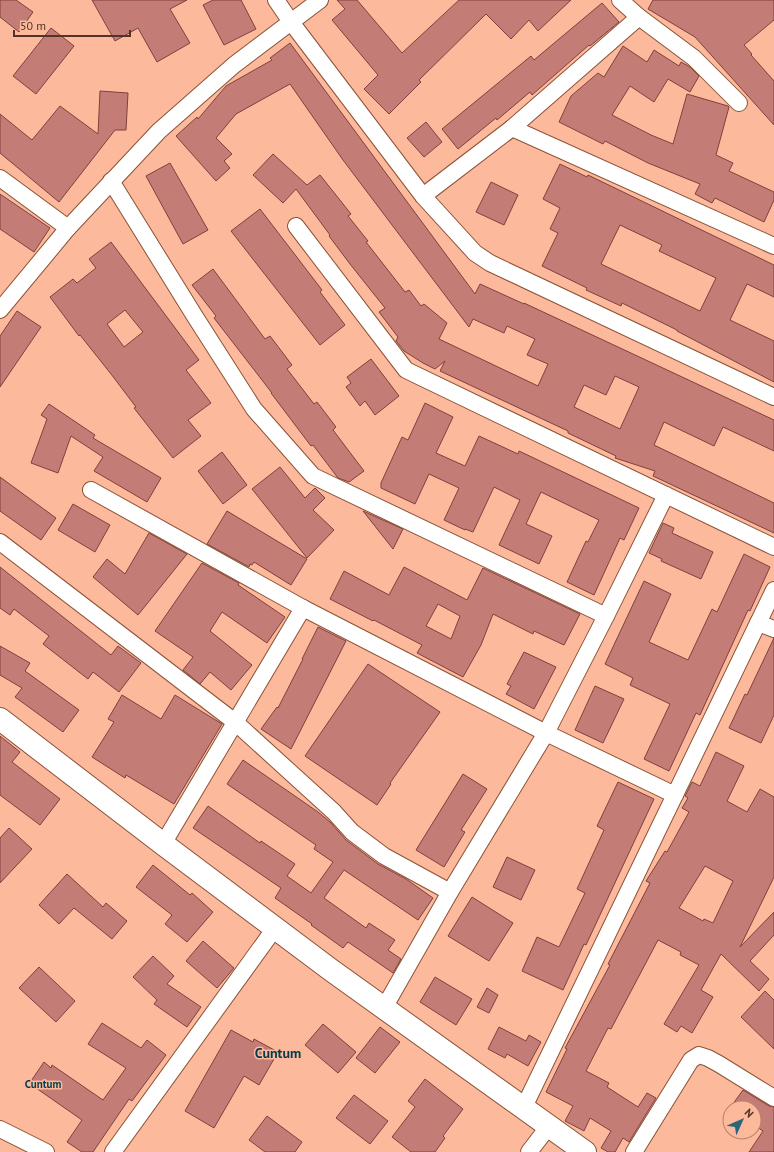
<svg xmlns="http://www.w3.org/2000/svg" width="774" height="1152" font-family="'PT Sans',sans-serif">
  <rect width="100%" height="100%" fill="#fcb99b"/>
  <!-- building -->
  <g fill="#c37c76" stroke="#80413c" fill-rule="evenodd">
    <path d="M0 0H16L33 12 19 32 0 17Z"/>
    <path d="M92 0H187L170 9 190 43 157 62 138 28 115 41Z"/>
    <path d="M213 0H241L256 29 224 45 203 5Z"/>
    <path d="M337 0H357L402 53 459 0H571L538 31 529 20 511 39 486 14 419 80 421 82 389 114 364 89 378 75 332 20 345 9Z"/>
    <path d="M653 0H774V20L744 45 752 54 751 55 774 81V125L695 37 648 9Z"/>
    <path d="M602 3 619 22 590 46 589 45 532 95 530 92 497 120 496 118 458 149 442 129 531 56 534 60Z"/>
    <path d="M51 28 74 46 36 94 13 76Z"/>
    <path d="M290 43 475 294 480 284 524 304V303L774 420V451L723 427 714 446 664 422 654 445 774 503V533L653 476 655 471 615 458 616 456 568 433V431L440 371 445 361 435 369 423 363 404 351 396 341 398 337 379 312 385 308 350 264 329 236 330 235 296 189 283 203 253 175 273 154 307 185 320 175 351 214 348 216 368 241 366 242 405 292 409 290 421 306 424 304 447 323 439 339 538 386 548 364 527 355 535 339 507 326 504 333 473 319 469 327 343 160 290 84 236 114 216 138 232 154 224 161 230 168 216 181 176 136 197 117 198 119 226 86 272 60 270 58ZM615 376 639 387 620 429 574 407 584 385 606 395Z"/>
    <path d="M623 46 647 62 654 50 679 66 681 62 690 67 699 76 690 92 668 79 654 102 630 86 612 115 651 135 673 144 687 94 728 106 729 107 716 155 733 163 729 171 774 192V200L764 222 715 198 712 203 695 194 700 184 648 163 605 141 603 144 559 122 571 96 598 73 604 77Z"/>
    <path d="M100 91 128 93 126 130H115L59 202 0 153V114L32 140 60 106 98 134Z"/>
    <path d="M426 122 442 142 424 157 407 138Z"/>
    <path d="M170 163 208 230 183 244 146 176Z"/>
    <path d="M560 164 587 177 588 175 774 265V297L747 284 730 320 774 341V382L677 331V330L622 303 621 306 586 290 587 288 542 266 558 233 550 229 560 208 543 199ZM620 225 662 245 659 251 716 278 700 311 601 264Z"/>
    <path d="M491 182 518 195 504 225 476 212Z"/>
    <path d="M0 194 50 228 34 252 0 229Z"/>
    <path d="M260 209 322 290 320 292 345 325 320 345 231 231Z"/>
    <path d="M111 242 199 360 186 370 211 403 188 420 201 436 173 458 134 408 136 407 111 374 80 335 79 336 50 297 73 279 77 283 96 268 89 259ZM125 310 143 332 124 347 107 324Z"/>
    <path d="M213 269 265 339 270 336 292 365 287 369 314 404 317 402 336 427 333 430 364 471 349 482 338 478 313 445 311 446 271 393H272L214 318 216 316 192 285Z"/>
    <path d="M17 311 41 327 0 387V336Z"/>
    <path d="M371 359 399 396 375 415 365 401 360 406 346 387 351 383 347 377Z"/>
    <path d="M425 403 453 417 436 453 465 466 479 436 518 454 519 451 639 508 624 540 620 538 594 595 567 582 586 541 588 542 599 520 541 492 526 524 552 536 539 564 499 545 520 500 494 487 473 532 465 529V530L444 520 459 488 429 474 415 504 381 488V483L402 437 408 440Z"/>
    <path d="M49 404 95 435 93 438 161 478 147 502 94 471 103 457 71 436 58 473 31 463 47 419 41 415Z"/>
    <path d="M222 452 247 485 223 504 198 471Z"/>
    <path d="M280 467 305 498 315 488 325 498 313 510 334 530 307 558 252 489Z"/>
    <path d="M0 477 56 518 41 540 0 511Z"/>
    <path d="M73 504 110 525 95 552 58 530Z"/>
    <path d="M227 511 307 559 291 585 254 562 252 565 250 564 249 567 207 544Z"/>
    <path d="M363 511 403 529 393 549Z"/>
    <path d="M663 523 674 528 672 533 713 552 701 579 661 561 662 559 649 553Z"/>
    <path d="M149 533 187 554 138 615 93 577 107 559 125 574Z"/>
    <path d="M744 554 770 567 750 611 748 610 700 715 696 713 669 771 644 759 670 704 630 685 633 678 605 664 644 581 671 594 649 642 688 660 712 609 717 612Z"/>
    <path d="M202 563 239 583 238 585 285 617 267 643 222 612 210 631 252 665 231 690 210 672 200 684 183 670 193 657 155 631Z"/>
    <path d="M0 567 111 655 118 646 141 663 119 692 93 672 88 679 43 644 49 636 14 609 10 615 0 608Z"/>
    <path d="M404 567 467 600 483 568 580 614 564 645 534 631 533 634 493 614 481 645 463 677 417 653 422 645 374 620 373 621 330 599 344 571 389 595ZM438 604 460 616 451 639 426 626Z"/>
    <path d="M318 627 346 641 291 749 261 729 277 707 278 708 303 659H302Z"/>
    <path d="M774 638V715L761 743 729 728 745 694 747 695Z"/>
    <path d="M0 646 30 663 25 671 79 710 63 732 15 697 22 688 0 675Z"/>
    <path d="M524 652 556 667 534 709 506 694 511 686 507 684Z"/>
    <path d="M368 664 440 712 390 783 391 784 377 805 305 756Z"/>
    <path d="M595 686 624 699 603 743 575 730Z"/>
    <path d="M122 695 161 719 175 695 222 724 174 804 126 775 125 778 92 757 114 722 108 719Z"/>
    <path d="M0 736 20 752 12 762 60 799 40 825 0 795Z"/>
    <path d="M716 752 744 766 727 801 747 812 760 789 774 797V877L740 947 774 912V935L750 961 769 979 759 991 721 954 701 990 713 997 692 1033 681 1026 677 1032 664 1024 699 965 680 955 681 952 658 940 611 1029 608 1028 586 1071 609 1083 607 1087 638 1107 647 1093 656 1098 629 1142 623 1138 615 1152H608L601 1148 611 1131 590 1118 584 1131 565 1121 573 1106 546 1092 567 1049 565 1048 610 965 608 964 650 883 646 881 665 851 667 852 689 812 682 808 688 798 685 796 692 782 700 786ZM705 866 733 881 713 923 704 919 703 921 679 908Z"/>
    <path d="M243 760 318 812 330 822 346 840 378 864 406 879 433 898 418 920 344 870 324 898 366 928 369 923 395 940 388 950 401 959 393 973 348 942 343 948 311 925 312 924 275 898 281 888 193 828 208 806 260 843 261 841 295 864 287 876 311 893 333 862 314 849 316 845 227 784Z"/>
    <path d="M463 774 487 789 461 830 465 832 444 867 416 850Z"/>
    <path d="M618 782 654 799 586 945 584 944 563 990 522 971 537 937 559 947 585 893 577 889 604 830 597 826Z"/>
    <path d="M9 828 32 849 0 883V838Z"/>
    <path d="M507 857 535 870 521 900 493 887Z"/>
    <path d="M153 865 190 895 192 893 213 912 187 942 165 924 172 915 136 887Z"/>
    <path d="M67 874 103 907 106 903 127 921 112 939 74 908 59 924 39 905Z"/>
    <path d="M472 897 513 923 489 961 448 936Z"/>
    <path d="M203 941 234 968 217 988 186 961Z"/>
    <path d="M153 956 174 976 167 984 201 1007 187 1027 154 1004 157 1000 133 977Z"/>
    <path d="M39 967 75 1001 56 1022 19 988Z"/>
    <path d="M435 977 472 999 456 1025 420 1002Z"/>
    <path d="M487 988 498 995 489 1013 477 1007Z"/>
    <path d="M765 991 774 1000V1049L741 1017Z"/>
    <path d="M102 1023 141 1048 147 1040 166 1055 132 1101 129 1099 93 1152H82L67 1142 82 1120 36 1088 38 1086 31 1081 44 1062 51 1068 52 1065 103 1100 126 1068 88 1044Z"/>
    <path d="M323 1024 356 1052 338 1073 305 1045Z"/>
    <path d="M380 1027 400 1042 375 1073 356 1058Z"/>
    <path d="M499 1027 526 1041 529 1035 541 1042 528 1066 507 1054 505 1058 488 1049Z"/>
    <path d="M231 1030 253 1042 254 1039 278 1052 259 1085 244 1076 214 1128 185 1111Z"/>
    <path d="M425 1079 463 1109 443 1136 445 1138 435 1152H411L392 1137 415 1107 408 1101Z"/>
    <path d="M743 1090 769 1106 774 1107V1152H749L763 1131 754 1125V1108H730Z"/>
    <path d="M354 1095 388 1121 370 1144 336 1118Z"/>
    <path d="M267 1116 302 1142 295 1152H265L249 1140Z"/>
  </g>
  <g fill="none" stroke-linecap="round" stroke-linejoin="round">
    <!-- street casing -->
    <g stroke="#8c5236" stroke-width="18">
      <g id="street">
        <path d="M276 0 291 22 423 196 475 253 490 263 774 397"/>
        <path d="M620 0 639 17 694 58 739 103"/>
        <path d="M512 128 774 246"/>
        <path d="M0 178 68 228"/>
        <path d="M111 181 194 315 254 409 313 476 606 616"/>
        <path d="M423 196 512 128 639 17"/>
        <path d="M296 226 406 370 774 547"/>
        <path d="M0 310 68 228 159 131 234 65 320 0"/>
        <path d="M91 490 303 608 546 733 675 795"/>
        <path d="M0 542 235 722 334 812 352 832 384 856 450 892"/>
        <path d="M758 623 774 629"/>
        <path d="M163 844 303 608"/>
        <path d="M384 1008 450 892 546 733 606 616 666 495"/>
        <path d="M524 1107 774 590"/>
        <path d="M0 1129 46 1152"/>
        <path d="M113 1152 275 928"/>
        <path d="M529 1152 549 1126"/>
        <path d="M634 1152 691 1060 699 1055 708 1058 719 1064 774 1098"/>
      </g>
    </g>
    <!-- secondary casing -->
    <g stroke="#8c5236" stroke-width="24">
      <path id="secondary" d="M0 719 163 844 331 970 585 1152"/>
    </g>
    <!-- street -->
    <use href="#street" stroke="#fff" stroke-width="16"/>
    <!-- secondary -->
    <use href="#secondary" stroke="#fff" stroke-width="22"/>
  </g>
  <g text-anchor="middle" dominant-baseline="central" stroke-width="3" stroke-linejoin="round" paint-order="stroke">
    <!-- neighbourhood labels -->
    <g font-size="11" font-weight="bold" fill="#053c4d" stroke="#fcb99b">
      <text x="43" y="1084">Cuntum</text>
    </g>
    <!-- district labels -->
    <g font-size="14" font-weight="bold" fill="#053c4d" stroke="#fcb99b">
      <text x="278" y="1053">Cuntum</text>
    </g>
  </g>
  <!-- north arrow -->
  <g transform="translate(742 1120) rotate(45)"><circle r="19" fill="#fcb99b" stroke="#b7846d"/>
  <path d="M0-3L7 15L0 10L-7 15Z" fill="#29677d"/>
  <text y="-6" font-size="11" font-weight="bold" text-anchor="middle" fill="#4f3427">N</text>
  </g>
  <!-- scale -->
  <path d="M14 30v6h116v-6" fill="none" stroke="#4f3427" stroke-width="2"/>
  <text x="20" y="30" font-size="12" fill="#4f3427" stroke="#fcb99b" stroke-width="3" paint-order="stroke">50 m</text>
</svg>
